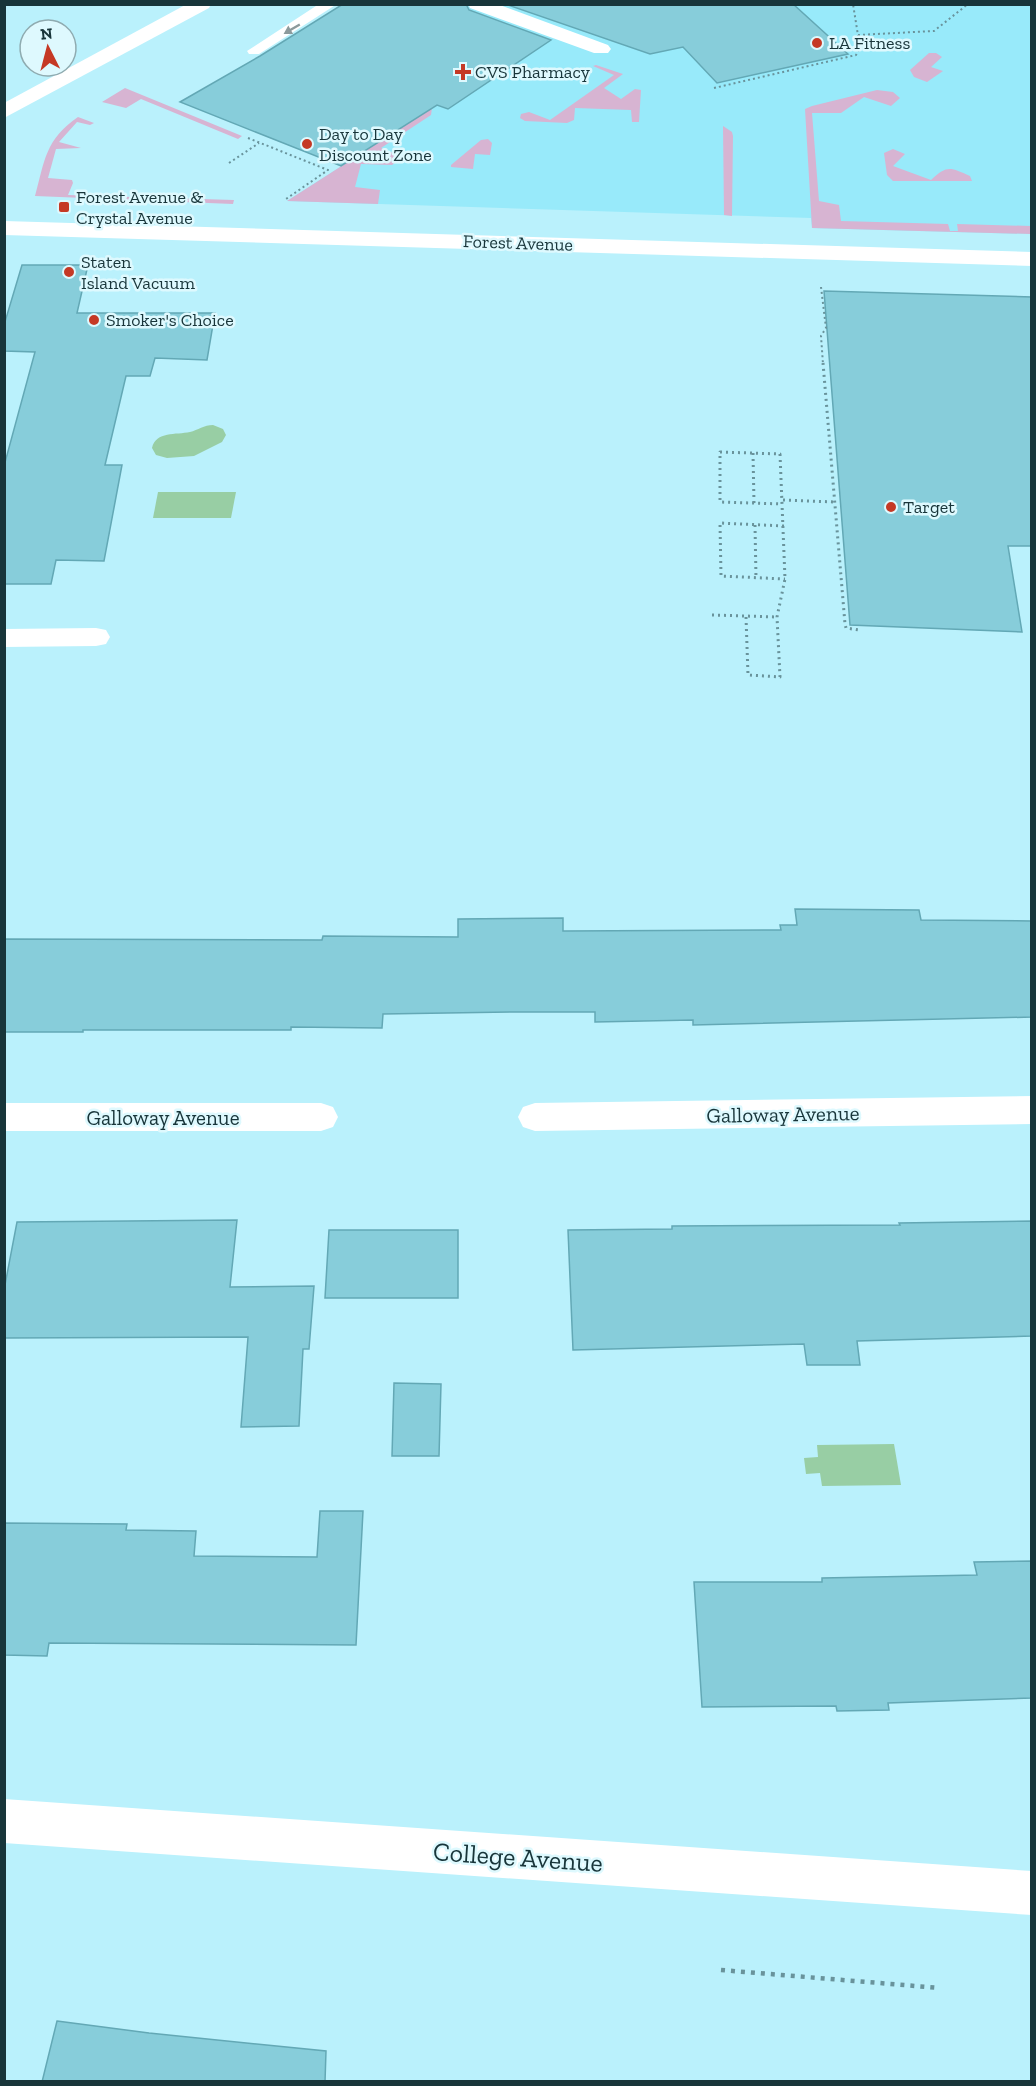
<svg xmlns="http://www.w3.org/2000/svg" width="1036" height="2086" font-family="'Zilla Slab',serif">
  <rect width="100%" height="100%" fill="#baf1fc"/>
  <!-- built -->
  <path fill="#98eafa" d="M441 5H1031V234L812 228 811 218 287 201 437 105Z"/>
  <!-- green -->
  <g fill="#d7b4d2">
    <path d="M929 53H936L942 57 931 67 943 71 927 82 914 77 910 70Z"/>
    <path d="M596 65 623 74 604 88 621 99 635 89 641 90 639 122H632L631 110 575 108 574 120 567 123 525 121 520 118 521 114 529 112 550 120 614 75 593 66Z"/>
    <path d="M125 88 242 136 238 139 141 99 126 108 102 102Z"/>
    <path d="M877 90 893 92 900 98 891 106 864 97 841 113H812L819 201 839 205 841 221 948 224 950 231H958L957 224 1031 226V234L812 228 805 109 812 106Z"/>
    <path d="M432 108 431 115 381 148 398 155 400 159 392 165 361 164 355 187 380 190 378 204 287 201Z"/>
    <path d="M78 117 94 123 90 125 77 122 59 142 81 148 56 149 48 178 72 180 73 183 68 195 234 200 233 204 35 196C45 160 45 140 78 117Z"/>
    <path d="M723 126 732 132 733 136 732 216 724 215Z"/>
    <path d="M488 139 492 143 490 155 475 154 473 169 451 167V165L481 140Z"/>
    <path d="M893 149 905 154 893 166 931 180C947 165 950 167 970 176L972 181H893L887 175 884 153Z"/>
  </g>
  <!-- water -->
  <g fill="#98cea4">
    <path d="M213 425 223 429 226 435 222 442 194 456 167 458 156 455 152 448C156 431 176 435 190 432 198 430 204 425 213 425Z"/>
    <path d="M158 492H236L231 518H153Z"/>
    <path d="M894 1444 901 1485 822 1486 820 1473 806 1474 804 1458 818 1457 817 1445Z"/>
  </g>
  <!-- building -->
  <g fill="#87cdda" stroke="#63a8b5" stroke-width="1.5">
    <path d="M343 4H466L469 10 551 40 448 109 437 105 341 166 180 102 260 56Z"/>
    <path d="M505 4H793L848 54 717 83 683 47 650 54Z"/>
    <path d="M22 265H88L77 313H215L207 360 155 358 150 376H126L105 465H122L104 561 56 560 51 584H4V466L35 352 4 351V325Z"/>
    <path d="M824 291 1032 297V546H1008L1022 632 850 625Z"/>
    <path d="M795 909 919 910 921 920 1032 921V1017L693 1025V1020L595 1022V1012H512L383 1014 382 1028 291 1027V1030H83V1032H4V939L322 940 323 936 458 937V919L563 918V931L781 930 780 925H797Z"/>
    <path d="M237 1220 230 1287 314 1286 309 1349H303L299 1426 241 1427 248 1337 4 1338V1290L17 1222Z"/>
    <path d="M1032 1221V1336L857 1341 860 1365H807L804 1344 573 1350 568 1230 672 1229V1226L900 1225 899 1223Z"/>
    <path d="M329 1230H458V1298H325Z"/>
    <path d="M394 1383 441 1384 439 1456H392Z"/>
    <path d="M320 1511H363L356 1645 49 1643 47 1656 4 1655V1523L127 1524 126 1530 196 1531 194 1556 317 1557Z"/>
    <path d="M1032 1561V1698L888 1703 889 1710 837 1711 836 1706 702 1707 694 1582H822V1578L977 1575 974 1562Z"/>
    <path d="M57 2021 149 2033 326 2051 325 2082H42Z"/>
  </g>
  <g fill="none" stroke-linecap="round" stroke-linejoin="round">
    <!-- path-far2 -->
    <g stroke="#69939b" stroke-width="2" stroke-dasharray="2 3" stroke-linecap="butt">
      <path d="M858 35 934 31 968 4"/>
      <path d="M714 88 856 55 860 48 853 4"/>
      <path d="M248 138 328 170 286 199"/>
      <path d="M229 163 259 143"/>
      <path d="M821 287 826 328 821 336 823 364"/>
    </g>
    <!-- path-far1 -->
    <g stroke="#69939b" stroke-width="3" stroke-dasharray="2 4" stroke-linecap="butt">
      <path d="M823 363 845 624 846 628 859 630"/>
      <path d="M720 452 780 454 782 504 720 502Z"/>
      <path d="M753 453 754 503"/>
      <path d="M783 500 835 502"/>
      <path d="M755 525 756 578"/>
      <path d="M784 526 720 523 721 576 785 579"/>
      <path d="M712 615 777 617"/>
      <path d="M746 617 748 675 780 677 777 617 785 579 782 504"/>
    </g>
    <!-- path -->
    <path stroke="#69939b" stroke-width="4.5" stroke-dasharray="4 6" stroke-linecap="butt" d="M721 1970 940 1988"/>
    <!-- lane -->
    <path fill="#fff" fill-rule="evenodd" d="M319 4H337L259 54H249L247 51Z"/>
    <!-- street -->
    <g fill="#fff" fill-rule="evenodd">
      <path d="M187 4H211L209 8 4 118V103Z"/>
      <path d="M468 4H497L608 45 611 49 608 53H594L470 8Z"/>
      <path d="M96 628 106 630 110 637 106 644 96 646 4 647V629Z"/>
      <path d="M1032 1096V1124L535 1131 523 1127 518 1117 523 1107 535 1103Z"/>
      <path d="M4 1103H321L333 1107 338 1117 333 1127 321 1131H4Z"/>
      <path d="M4 1799 1032 1871V1915L4 1843Z"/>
    </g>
    <!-- secondary -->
    <path fill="#fff" fill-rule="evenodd" d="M4 221 1032 252V266L4 235Z"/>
  </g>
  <!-- one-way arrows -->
  <defs><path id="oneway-solid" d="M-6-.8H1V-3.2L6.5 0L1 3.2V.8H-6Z" transform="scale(1.5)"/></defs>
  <use fill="#8c9a9c" href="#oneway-solid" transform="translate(292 29) rotate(150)"/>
  <!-- markers -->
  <g fill="#c53925" stroke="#def9fe" stroke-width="2">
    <circle cx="817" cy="43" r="6"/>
    <path d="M460 63h6v6h6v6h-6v6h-6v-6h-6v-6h6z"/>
    <circle cx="307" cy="144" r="6"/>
    <rect x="58" y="201" width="12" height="12" rx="3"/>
    <circle cx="69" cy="272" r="6"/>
    <circle cx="94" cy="320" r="6"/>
    <circle cx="891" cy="507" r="6"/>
  </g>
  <g text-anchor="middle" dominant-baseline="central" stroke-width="5" stroke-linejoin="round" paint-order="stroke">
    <!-- far-poi labels -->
    <g font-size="18" fill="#18353a" stroke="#def9fe" text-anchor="start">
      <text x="829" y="43">LA Fitness</text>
      <text x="475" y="72">CVS Pharmacy</text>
      <text x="319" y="134">Day to Day<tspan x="319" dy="21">Discount Zone</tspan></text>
      <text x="76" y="197">Forest Avenue &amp;<tspan x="76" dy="21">Crystal Avenue</tspan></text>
      <text x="81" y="262">Staten<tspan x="81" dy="21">Island Vacuum</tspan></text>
      <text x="106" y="320">Smoker's Choice</text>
      <text x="903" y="507">Target</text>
    </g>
    <!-- far-street labels -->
    <g font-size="18" fill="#18353a" stroke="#def9fe">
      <text transform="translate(518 243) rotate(2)">Forest Avenue</text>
    </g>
    <!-- street labels -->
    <g font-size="21" fill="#18353a" stroke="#def9fe">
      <text transform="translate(783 1114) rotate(-1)">Galloway Avenue</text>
      <text x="163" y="1117">Galloway Avenue</text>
    </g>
    <!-- near-street labels -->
    <g font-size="26" fill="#18353a" stroke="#def9fe">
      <text transform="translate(518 1857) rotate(4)">College Avenue</text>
    </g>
  </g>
  <!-- border -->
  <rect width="1036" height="2086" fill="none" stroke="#18353a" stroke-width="12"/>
  <!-- north arrow -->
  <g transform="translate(48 48) rotate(354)"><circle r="28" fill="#def9fe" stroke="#8fabb0" stroke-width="1.5"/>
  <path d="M0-4.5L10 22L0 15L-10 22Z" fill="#c53925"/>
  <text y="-9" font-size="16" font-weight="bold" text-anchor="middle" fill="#18353a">N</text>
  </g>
</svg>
